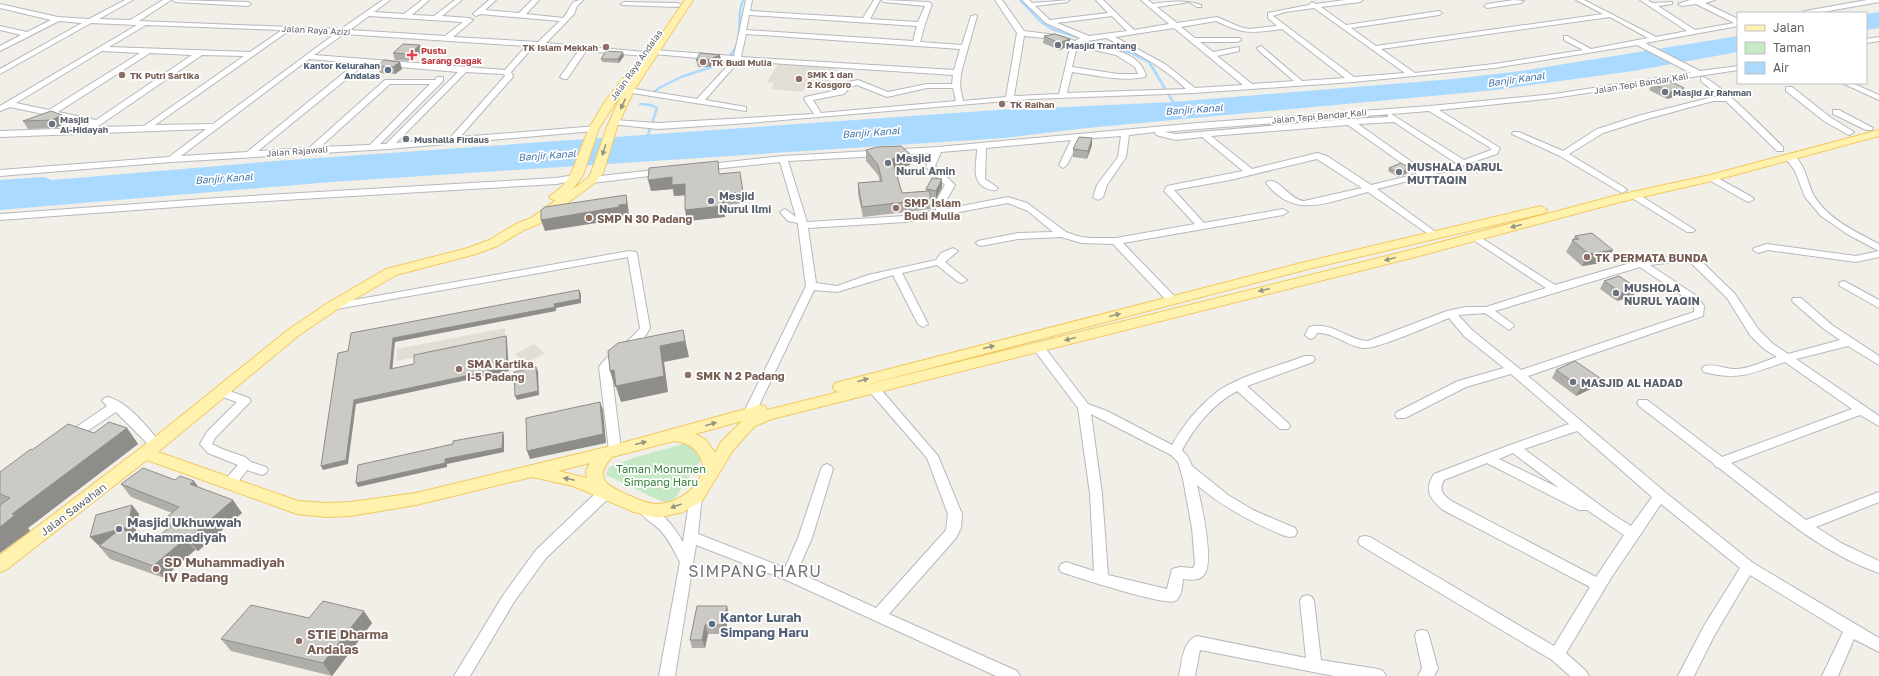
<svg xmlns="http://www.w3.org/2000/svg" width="1879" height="676" font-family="'Golos Text',sans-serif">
  <rect width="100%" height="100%" fill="#f1efe8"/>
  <!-- education -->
  <g fill="#e1ded6">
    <path d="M779 63 837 67 824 90 805 88 803 92 771 89 774 83 767 82Z"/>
    <path d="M505 328V339L396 361 397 349Z"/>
    <path d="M534 344 545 353 525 364 515 354Z"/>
  </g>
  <!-- green -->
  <path fill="#c5e8c5" d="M683 444 693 446 701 457 700 461 675 498 669 502 661 501 606 475 609 467 633 458Z"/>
  <!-- water -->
  <g fill="#aadaff">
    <path d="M1879 12V28L1866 30V14Z"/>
    <path d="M1738 36V52L1633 71 1496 90 1087 128 1004 138 331 182 0 210V180L43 177 52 180 276 161 997 110 1173 102 1453 79 1521 71Z"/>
  </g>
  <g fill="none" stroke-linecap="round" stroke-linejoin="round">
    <!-- stream -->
    <g stroke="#aadaff" stroke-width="2.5">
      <path d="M1020 0 1041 22 1052 29 1080 38"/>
      <path d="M739 35 740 10 743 0"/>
      <path d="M1086 39 1129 52 1149 62 1175 105"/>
      <path d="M649 96 659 88 681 77 721 64 728 59 738 44"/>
      <path d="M640 104 651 105 657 108 647 138"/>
    </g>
    <!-- minor casing -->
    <g stroke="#b5b8bc" stroke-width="2">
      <g id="minor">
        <path d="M125 0H133L99 19 130 20 163 0H171L139 21 341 29 383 0H390L374 12 404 14 422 0H429L412 15 434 16 455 0H462L442 16 469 18 473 20 453 37 538 42 560 21 480 14 476 16 473 14 489 0H496L485 10 519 13 532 0H539L526 14 563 18C572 9 568 0 583 0L577 6 574 14 546 43 645 52 649 54 645 56 586 51 567 79H564L560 77 579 50 534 46 511 72 513 76 512 78 460 137 597 126V130L594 131 388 149 171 162 0 176V170L169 157 206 129 0 137V131L85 128 90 124 10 107 0 111V106L137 25 91 23 0 74V69L82 23 59 21 0 51V46L21 35 0 30V26L27 32 51 20 0 8V4L58 17 89 19ZM369 16 463 22 445 36 350 30ZM146 25 282 30 250 52 109 47ZM290 30 336 33 213 124 155 125ZM344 34 526 46 505 70 314 55ZM102 51 140 53 49 110 16 103ZM150 53 192 55 96 120 58 112ZM202 55 244 56 144 126 97 127ZM309 59 356 63 247 152 181 156ZM365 64 458 72 386 144H380L443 81V77H437L435 80H385L309 148 258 151ZM466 72 504 74 505 76 450 138 396 143ZM390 84H430L370 145 320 147Z"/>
        <path d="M172 0 248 2 251 4 248 6 175 2Z"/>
        <path d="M746 0H752L750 11 863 18 874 0H880L870 19 918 22 925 6 884 2 881 0 929 2 932 4 925 24 920 42 962 45 971 16 976 15 977 16 961 73 960 86 963 101 1006 97 1017 33 995 0H1002L1024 31 1056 35 1075 41 1080 38 1046 23 1022 0H1029L1032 3 1070 0 1067 2 1035 6 1050 20 1108 13 1096 0H1103L1134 30 1169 24 1141 0H1148L1153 4C1168 1 1188 0 1201 5V7H1197L1189 2 1157 7 1177 23 1217 17 1240 27 1249 29 1277 26 1268 18V13L1309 5 1312 2 1316 4 1345 0H1363L1360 2 1321 7 1346 25 1439 11 1442 13 1439 15 1351 28 1376 46 1603 14 1576 0H1584L1656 37 1687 31 1640 0H1648L1652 3 1672 2V4L1658 6 1695 30 1734 23 1696 4 1681 6 1678 4 1690 0H1715L1705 3 1738 19V26L1645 43 1700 71 1738 66V70L1554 98 1439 110 1500 148 1497 154 1443 172 1377 189 1437 233 1439 235 1437 237 1434 238 1368 192C1329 201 1296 221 1266 183L1268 181C1279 178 1290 200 1304 201L1362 188 1317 159 1230 180 1174 190 1204 223 1283 209 1288 212 1283 215 1123 243 1177 299 1178 301 1177 303H1169L1113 244 1082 243 1061 237 1018 239 981 246 978 245 976 243 978 241 1018 233 1053 232 1028 211 1008 203 905 222 808 228 816 283 837 286 868 275 936 260 941 253 953 248 958 251 945 262 967 280 962 283 958 282 937 265 902 273 928 324 923 327 918 324 893 275 837 292 814 290 755 414 756 420 754 423H746L743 414 806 286 798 225V223L788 221 780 212 785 209 796 217 780 162 704 170 701 169V165L783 156 938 147 1198 123 1430 106 1554 94 1691 73 1637 45 1494 68 1353 82 1193 93 1031 99 748 123 658 129 611 124 610 122 614 120 658 123 814 114 804 99 805 97 838 90 844 83 858 80 888 92 927 84H952L953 75 739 61 705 100 746 107V111L626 92 625 90 629 88 697 99 732 61 654 54 650 52 654 50 734 56ZM1314 8 1405 73 1354 77 1273 16 1285 12ZM749 15 917 26 913 41 746 30ZM1112 16 1127 31 1089 36 1057 23ZM1610 17 1648 38 1591 49 1567 36H1564V40L1583 50 1494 64 1415 73 1381 49ZM1216 21C1245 35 1251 33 1282 29L1345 78 1302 81 1261 46 1257 48 1258 50 1294 81 1252 84 1217 56 1239 51V47L1213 52 1200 42H1237L1241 40 1240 38H1195L1181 27ZM1174 28 1243 85 1195 88 1165 64 1115 37ZM746 34 960 49 954 70 741 57ZM1024 36 1055 39 1071 44 1059 94 1014 96ZM1106 38C1135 52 1163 66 1186 89L1067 93 1072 72C1095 75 1121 82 1145 77L1146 75C1137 48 1105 50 1081 42ZM1077 46 1116 55 1135 67 1138 74H1118L1072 67ZM857 85 887 97 927 88H953L956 101 821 113 813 100 844 94 850 87ZM1429 111 1489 147 1491 149V150L1464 160 1391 114H1388V117L1348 119 1176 134 1164 132 1198 129ZM1394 122 1456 163 1426 172 1358 124ZM1348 125 1417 174 1371 185 1327 156 1317 153 1252 169 1211 136ZM1155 132 1156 135 1176 140 1202 137 1243 171 1167 186 1164 191 1166 193 1195 224 1116 238H1089L1077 236 1066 232 1027 203 1008 197 946 209V201L955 185 935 166 941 152 977 149C977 162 971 180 984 187 988 189 991 191 996 190L998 188 985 179 986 148 1071 140 1059 165 1063 168 1067 165 1080 139 1121 136 1118 157 1097 185 1093 197 1098 200 1103 197 1107 185 1126 157 1129 135ZM932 153 926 167 945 185 936 201V210L905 216 807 222 788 161Z"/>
        <path d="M1514 0 1524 1 1521 3 1487 8 1484 6 1487 4Z"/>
        <path d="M1867 0H1879V2L1817 13H1802L1805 11Z"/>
        <path d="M624 2 678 3 681 5 678 7 622 5 621 4Z"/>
        <path d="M1879 37V41L1866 43V39Z"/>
        <path d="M1701 77C1712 75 1772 136 1783 147V151H1777L1726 101H1713L1647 119 1603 133 1569 154 1625 188 1627 190 1622 193 1560 156 1512 134 1513 132H1519L1563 151 1597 129 1641 115 1713 97H1720L1701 81Z"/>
        <path d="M1842 83H1852L1879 95V100Z"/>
        <path d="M1786 87H1792L1830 117 1854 132 1850 135 1847 134 1824 121 1786 91Z"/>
        <path d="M1833 110H1839L1873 128 1872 130H1866L1833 114Z"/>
        <path d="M1789 154C1805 158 1807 184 1814 196 1828 219 1856 232 1879 244V251L1847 234 1821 216 1805 197 1795 171 1785 157Z"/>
        <path d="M663 169 667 172 666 174 592 183 587 180 592 177Z"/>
        <path d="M575 175 580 178 578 180 556 184 217 204 0 220V214L217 198 556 178Z"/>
        <path d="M1712 175 1752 197 1754 199 1749 202 1746 201 1709 180 1707 178 1709 176Z"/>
        <path d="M1635 193 1638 194 1695 230 1693 232H1687L1632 198 1630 196 1632 194Z"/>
        <path d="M1475 234 1555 285 1641 260 1683 255 1699 259 1735 294 1758 329 1772 343 1788 354 1840 340 1824 329 1793 302 1792 300 1793 298H1801L1832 325 1879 356V365L1848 346 1796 359 1879 416V426L1860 415 1731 463 1806 520 1879 492V502L1816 527 1841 543 1879 561V573C1818 552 1769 506 1719 468L1715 466 1713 463 1639 406 1637 403 1639 400H1647L1722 457 1852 409 1785 362C1752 373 1739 381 1704 372L1702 369 1704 366C1715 363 1727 370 1738 369 1751 368 1764 361 1777 357L1764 349 1750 335 1727 298 1691 263 1683 261 1650 265 1698 297 1704 306 1703 316 1528 376 1665 492 1753 563 1879 638V652L1854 639 1838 676H1822L1843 632 1750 575 1714 636 1694 676H1678L1704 626 1740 568 1661 504 1611 578 1566 653 1586 671 1589 676H1570L1552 660 1360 545 1358 541 1360 537 1365 536 1370 537 1554 646 1590 587 1443 510C1429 498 1424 490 1434 474L1510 445 1569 424 1511 374 1466 387 1405 418H1397L1395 415 1397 412 1458 381 1504 368 1464 336 1449 318C1433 324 1376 350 1363 348 1347 346 1333 332 1317 333L1314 338 1310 339 1305 335 1309 327C1332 321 1347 340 1368 341L1447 311 1466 307H1486L1546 288 1472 239 1470 237ZM1640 267 1690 301 1694 306V312L1521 370 1472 330 1458 315 1485 313 1509 330 1514 326 1513 324 1495 311ZM1577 431 1652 497 1631 526 1612 514 1524 449ZM1513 453 1559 488 1499 459ZM1487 463 1579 510H1587L1624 535 1596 577 1453 502C1444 496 1438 491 1444 480Z"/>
        <path d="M1767 244 1856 256 1879 251V257L1856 262 1768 250 1758 253 1753 250 1754 248Z"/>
        <path d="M629 251 636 252 637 254 650 328 643 340 611 367 621 450 619 453 615 455 611 453 609 450 599 367C609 351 629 344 640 328L628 257 331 310 326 307 331 304Z"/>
        <path d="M1844 281 1879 300V308L1840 286 1839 284 1840 282Z"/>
        <path d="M1038 343 1042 344 1088 404 1107 411 1172 445C1183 425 1199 406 1217 392 1236 377 1281 365 1305 356H1313L1315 359 1313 362 1247 386 1288 423 1290 426 1288 429H1280L1237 391C1213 404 1195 426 1182 450L1188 457 1192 466 1228 495 1253 510 1295 528 1297 532 1295 536 1290 537 1285 536C1253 523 1224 508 1197 485 1201 503 1215 562 1204 575 1199 581 1190 580 1183 579 1182 586 1182 597 1175 601 1165 606 1076 577 1061 572L1059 568 1061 564 1066 562 1094 571 1090 494 1078 408 1032 347ZM1091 414 1171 455 1178 462 1183 479 1192 528 1195 564 1193 568 1180 567 1172 569 1167 589 1108 575 1102 494Z"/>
        <path d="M873 384 877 385 938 456 962 514 961 528 956 538 889 614 1017 671 1020 676H996L784 579 696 545 675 676H659L680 562C674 551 669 540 661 531 655 524 644 519 639 511L641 507C657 502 676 530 683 542L690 496 691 492 696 491 701 492 702 496 698 534 785 568 798 538 821 469 823 466 827 464 831 466 833 469 812 538 797 572 876 608 946 530 948 514 927 458 869 391 867 388 869 385Z"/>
        <path d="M221 388 249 398 251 401 215 438 212 444 222 449 245 457 251 462 266 467 268 470 266 473 262 475 247 470C241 478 234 490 223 486L222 483 238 465 208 453 200 444 207 432 237 402 217 395 215 392 217 389Z"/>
        <path d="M108 397C129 403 146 426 160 442L162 445 160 448 156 450 152 448 116 412 74 440H66L64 437 66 434 107 406 102 401 104 398Z"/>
        <path d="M606 487 611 488 612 492 611 496 546 558 514 602 470 676H454L504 594 536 550 601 488Z"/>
        <path d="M1307 595 1312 597 1314 601 1321 660 1378 669 1383 671 1386 676H1334L1200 650 1195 676H1179C1182 662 1182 642 1197 636L1306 658 1300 601 1302 597Z"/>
        <path d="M1422 630 1427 631 1429 636 1438 669 1434 676H1418L1422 668 1415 636 1417 631Z"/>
      </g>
    </g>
    <!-- major casing -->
    <g stroke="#f2c960" stroke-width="2">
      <path id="major" d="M685 0H693L634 90 617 127 603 173 596 182 539 224 524 230 497 246 476 254 396 275 336 310 298 336 158 452 298 501 327 503 350 502 416 493 607 447 760 405 765 406 767 410 839 392 835 391 833 387 835 383 1301 263 1541 206 1547 210 1545 213 1308 269 850 389 1411 250 1614 196 1710 175 1879 130V136L1716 180 1620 202 1419 256 772 419 755 426 733 450 702 501 683 512 657 518 634 512 573 486 532 477 416 505 350 516 327 517 297 514 147 460 6 570 0 572V555L150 441 288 330 326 304 386 269 468 248 489 240 516 224 531 218 556 200 551 199 549 197 563 186 571 174 589 128 606 100 626 75 629 74 633 76ZM623 91 607 127 591 173 588 178 573 189 583 175 599 128ZM742 421 721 442 715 453 706 440 695 434ZM674 441C692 443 701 452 704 470 700 477 695 488 688 492 680 499 668 504 657 504 647 504 637 499 628 495 608 486 592 479 612 457ZM590 463 586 471 587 478 558 471Z"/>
    </g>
    <!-- minor -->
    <use href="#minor" fill="#fff" fill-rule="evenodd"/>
    <!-- major -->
    <use href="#major" fill="#fff2af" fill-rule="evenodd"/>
  </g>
  <!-- wall -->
  <g fill="#afaea9">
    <path d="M1044 36 1069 46 1059 50 1043 43Z"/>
    <path d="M420 45 422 52 411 61 395 60 393 53Z"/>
    <path d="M720 55 721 62 709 67H698L696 60Z"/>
    <path d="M624 56 619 63 602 62 601 59Z"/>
    <path d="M400 62 402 69 395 74 380 73 377 66Z"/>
    <path d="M1652 83 1680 95 1667 99 1649 90Z"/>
    <path d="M62 115 67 122 56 128 28 129 23 121Z"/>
    <path d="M1092 145 1087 159 1073 157V149Z"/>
    <path d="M866 150 910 165 895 168 902 193 926 191V189L942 179V187L936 199 931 198V209L863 217 858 194V183L880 181 878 175 866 161Z"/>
    <path d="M1389 168 1410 172 1398 177 1388 171Z"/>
    <path d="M720 174 743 192 745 203 724 205 725 217 687 221 685 195 674 196 673 189 651 191Z"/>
    <path d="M1575 236 1607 262 1582 266 1566 252Z"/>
    <path d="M1604 281 1633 296 1617 301 1600 289Z"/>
    <path d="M1556 370 1600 378 1595 387 1576 396 1552 378Z"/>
    <path d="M127 428 138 444 28 528 30 531 0 504V472L32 450 94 433Z"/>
    <path d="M121 484 199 487 242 513 198 551 195 550 164 578 110 559 99 546 102 544 98 545 132 505 139 514 135 534 154 540 168 529 162 521 172 513 131 497Z"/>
    <path d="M697 606 729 614 725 634H708L705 648H692L690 640Z"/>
    <path d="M309 618 372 623 332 676 231 651 221 639Z"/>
  </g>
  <!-- shaded-wall -->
  <g fill="#8f8d8a">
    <path d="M1070 39 1069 46 1059 50V43Z"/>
    <path d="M420 45 422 52 411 61 409 54Z"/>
    <path d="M623 52 624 56 619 63 618 59Z"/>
    <path d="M720 55 721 62 709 67 708 60Z"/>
    <path d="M400 62 402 69 395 74 393 67Z"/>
    <path d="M1684 88 1680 95 1667 99 1670 92Z"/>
    <path d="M62 115 67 122 56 128 52 120Z"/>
    <path d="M1092 138V145L1087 159 1088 151Z"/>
    <path d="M910 154V165L893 169 892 159Z"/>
    <path d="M1411 168 1410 172 1398 177 1399 173Z"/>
    <path d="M672 177 685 184 687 195 674 196 673 189 651 191 648 180Z"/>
    <path d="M942 179V187L936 199V191Z"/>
    <path d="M722 194 724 205 725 217 687 221 685 210Z"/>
    <path d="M626 195 628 206 629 216 622 217V219L545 231 541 220 619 205Z"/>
    <path d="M1613 250 1607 262 1582 266 1589 254Z"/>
    <path d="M1637 288 1633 296 1617 301 1622 293Z"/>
    <path d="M579 290 581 294V303L556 308V311L395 342 392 373 390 369 393 338 554 304Z"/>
    <path d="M683 330 689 357 664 362 668 392 621 402 616 387H615L610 371 614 370 660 346Z"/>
    <path d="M506 336 507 340 509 371 356 404 348 464 323 470 321 466 354 400Z"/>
    <path d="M536 367 538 371 539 395 517 400 515 396Z"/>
    <path d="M1600 378 1595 387 1576 396 1581 387Z"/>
    <path d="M600 402 603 410 606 443 530 459 527 451Z"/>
    <path d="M127 428 138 444 28 528 30 531 0 553V527L12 514Z"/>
    <path d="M503 432 504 436V452L447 464V467L358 487 356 483Z"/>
    <path d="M194 481 203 493 190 484Z"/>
    <path d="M233 500 242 513 198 551 188 539Z"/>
    <path d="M132 505 139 514 135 535 98 545 90 537Z"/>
    <path d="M186 538 195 550 164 578 153 566Z"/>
    <path d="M727 606 729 614 725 634 723 625Z"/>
    <path d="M364 611 372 623 332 676 323 663Z"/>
    <path d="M705 625 708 634 705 648 702 640Z"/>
  </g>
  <!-- building -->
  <g fill="#cccac5" stroke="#8f8d8a">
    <path d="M1055 34 1070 39 1059 43 1044 36Z"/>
    <path d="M403 44 420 45 409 54 393 53Z"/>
    <path d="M606 51 623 52 618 59H601Z"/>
    <path d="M700 53 720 55 708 60H696Z"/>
    <path d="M384 60 400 62 393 67 377 66Z"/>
    <path d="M1666 79 1684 88 1670 92 1652 83Z"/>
    <path d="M51 111 62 115 52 120 23 121Z"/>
    <path d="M1079 137 1092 138 1088 151 1073 149Z"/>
    <path d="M901 146 910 154 892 159 902 193 929 191 931 199 862 207 858 183 882 181 878 165 866 150 877 147Z"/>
    <path d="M718 161 719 174 740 172 743 192 722 194 723 206 685 210V184L672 185V177L648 180 649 168Z"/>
    <path d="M1401 163 1411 168 1399 173 1389 168Z"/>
    <path d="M932 178 942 179 936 191 926 189Z"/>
    <path d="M626 195 627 204 619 205V207L541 220V210L545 207Z"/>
    <path d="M1592 233 1613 250 1589 254 1572 240 1579 239 1575 236Z"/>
    <path d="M1619 276 1637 288 1622 293 1604 281Z"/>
    <path d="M579 290 580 299 554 304 555 307 393 338 390 369 414 364V355L506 336 507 367 354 400 346 460 321 466 338 353 348 351 351 333Z"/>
    <path d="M683 330 685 341 660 346 664 376 616 386 614 370 610 371 608 351 618 343Z"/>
    <path d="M1575 361 1600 378 1581 387 1556 370Z"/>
    <path d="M536 367 538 391 515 396 514 372Z"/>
    <path d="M600 402 603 434 527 451 526 418Z"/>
    <path d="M109 422 127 428 12 514 15 515 0 527V505L10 498 0 494V472L31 449 32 450 68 424 94 433Z"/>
    <path d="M503 432 502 448 445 459V463L356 483 358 465 453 444V441Z"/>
    <path d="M143 468 175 480 180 476 194 481 190 484 233 500 188 539 186 538 153 566 99 546 120 529 154 540 172 525 162 521 179 507 121 484Z"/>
    <path d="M132 505 128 527 90 537 96 515Z"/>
    <path d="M323 601 364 611 323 663 221 639 251 605 309 618Z"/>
    <path d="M697 606H727L723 625H705L702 640H690Z"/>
  </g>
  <!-- one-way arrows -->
  <defs><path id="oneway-solid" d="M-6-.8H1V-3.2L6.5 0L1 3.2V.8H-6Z"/></defs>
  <g fill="#979581">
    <use href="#oneway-solid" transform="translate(623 104) rotate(115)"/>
    <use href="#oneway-solid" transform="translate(604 150) rotate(108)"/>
    <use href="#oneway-solid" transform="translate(1516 226) rotate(165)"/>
    <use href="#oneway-solid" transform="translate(1390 259) rotate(166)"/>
    <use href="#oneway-solid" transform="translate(1264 290) rotate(166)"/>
    <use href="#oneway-solid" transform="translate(1115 315) rotate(-14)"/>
    <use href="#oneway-solid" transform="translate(1070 339) rotate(166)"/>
    <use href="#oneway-solid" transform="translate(989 347) rotate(-14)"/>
    <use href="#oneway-solid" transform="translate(863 380) rotate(-16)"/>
    <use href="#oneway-solid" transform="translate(711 424) rotate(-16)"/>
    <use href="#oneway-solid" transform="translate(641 443) rotate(-14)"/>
    <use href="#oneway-solid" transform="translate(569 479) rotate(-168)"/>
    <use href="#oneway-solid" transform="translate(676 506) rotate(160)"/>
  </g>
  <!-- markers -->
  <g fill="#6b7280" stroke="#fff" stroke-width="1.5">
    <circle cx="1058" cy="45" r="4"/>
    <circle cx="1665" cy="92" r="4"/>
    <circle cx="52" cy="124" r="4"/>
    <circle cx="406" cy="139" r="4"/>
    <circle cx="888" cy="163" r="4"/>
    <circle cx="1399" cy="172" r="4"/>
    <circle cx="711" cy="201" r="4"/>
    <circle cx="1616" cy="293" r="4"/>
    <circle cx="1573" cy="382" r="4"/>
    <circle cx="119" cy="529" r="4"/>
  </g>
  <g fill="#8d6e63" stroke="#fff" stroke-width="1.5">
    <circle cx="606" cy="47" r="4"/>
    <circle cx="703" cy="62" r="4"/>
    <circle cx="122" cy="75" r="4"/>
    <circle cx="799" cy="79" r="4"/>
    <circle cx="1002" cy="104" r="4"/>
    <circle cx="896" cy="208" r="4"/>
    <circle cx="589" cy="218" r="4"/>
    <circle cx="1587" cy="257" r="4"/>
    <circle cx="459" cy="369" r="4"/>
    <circle cx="688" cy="375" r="4"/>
    <circle cx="156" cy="569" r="4"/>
    <circle cx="299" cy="641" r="4"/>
  </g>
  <path fill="#e0444e" stroke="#fff" stroke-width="1.5" d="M410 49h4v4h4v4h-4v4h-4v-4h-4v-4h4z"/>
  <g fill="#5c6f8a" stroke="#fff" stroke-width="1.5">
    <circle cx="388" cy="70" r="4"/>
    <circle cx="712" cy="624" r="4"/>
  </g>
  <g text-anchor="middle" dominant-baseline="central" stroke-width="3.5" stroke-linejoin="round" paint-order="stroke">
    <!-- far-street labels -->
    <g font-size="9" fill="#5f6368" stroke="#fff">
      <text transform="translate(316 30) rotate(3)">Jalan Raya Azizi</text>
      <text transform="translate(636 65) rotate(-55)">Jalan Raya Andalas</text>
      <text transform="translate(1641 83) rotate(-9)">Jalan Tepi Bandar Kali</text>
      <text transform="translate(1319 116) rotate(-5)">Jalan Tepi Bandar Kali</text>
      <text transform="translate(297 151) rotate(-4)">Jalan Rajawali</text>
    </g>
    <!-- far-worship labels -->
    <g font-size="9" font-weight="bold" fill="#5b616d" stroke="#fff" text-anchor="start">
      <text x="1066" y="45">Masjid Trantang</text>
      <text x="1673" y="92">Masjid Ar Rahman</text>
      <text x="60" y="119">Masjid<tspan x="60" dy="10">Al-Hidayah</tspan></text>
      <text x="414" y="139">Mushalla Firdaus</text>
    </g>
    <!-- far-education labels -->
    <g font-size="9" font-weight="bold" fill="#785e54" stroke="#fff" text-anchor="start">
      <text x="598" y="47" text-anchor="end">TK Islam Mekkah</text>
      <text x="711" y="62">TK Budi Mulia</text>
      <text x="807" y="74">SMK 1 dan<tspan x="807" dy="10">2 Kosgoro</tspan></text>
      <text x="130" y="75">TK Putri Sartika</text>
      <text x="1010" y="104">TK Raihan</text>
    </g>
    <!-- far-health labels -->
    <g font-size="9" font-weight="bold" fill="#be3a42" stroke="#fff" text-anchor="start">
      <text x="421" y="50">Pustu<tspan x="421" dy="10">Sarang Gagak</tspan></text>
    </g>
    <!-- far-service labels -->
    <g font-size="9" font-weight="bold" fill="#4e5e75" stroke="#fff" text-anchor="end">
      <text x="380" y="65">Kantor Kelurahan<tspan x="380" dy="10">Andalas</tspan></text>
    </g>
    <!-- far-water labels -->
    <g font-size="10" font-style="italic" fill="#4174aa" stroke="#fff">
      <text transform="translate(1516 79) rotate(-8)">Banjir Kanal</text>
      <text transform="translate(1194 109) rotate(-4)">Banjir Kanal</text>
      <text transform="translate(871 132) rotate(-4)">Banjir Kanal</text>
      <text transform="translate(547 155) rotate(-4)">Banjir Kanal</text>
      <text transform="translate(224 178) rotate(-4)">Banjir Kanal</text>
    </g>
    <!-- worship labels -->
    <g font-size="11" font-weight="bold" fill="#5b616d" stroke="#fff" text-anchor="start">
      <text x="896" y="157">Masjid<tspan x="896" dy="13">Nurul Amin</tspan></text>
      <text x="1407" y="166">MUSHALA DARUL<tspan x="1407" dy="13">MUTTAQIN</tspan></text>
      <text x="719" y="195">Mesjid<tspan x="719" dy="13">Nurul Ilmi</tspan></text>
      <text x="1624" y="287">MUSHOLA<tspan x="1624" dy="13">NURUL YAQIN</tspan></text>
      <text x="1581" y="382">MASJID AL HADAD</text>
    </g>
    <!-- education labels -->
    <g font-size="11" font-weight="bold" fill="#785e54" stroke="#fff" text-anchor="start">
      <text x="904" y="202">SMP Islam<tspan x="904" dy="13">Budi Mulia</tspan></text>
      <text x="597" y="218">SMP N 30 Padang</text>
      <text x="1595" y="257">TK PERMATA BUNDA</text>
      <text x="467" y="363">SMA Kartika<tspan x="467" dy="13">I-5 Padang</tspan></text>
      <text x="696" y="375">SMK N 2 Padang</text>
    </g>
    <!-- park labels -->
    <g font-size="11" fill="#348238" stroke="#fff">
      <text x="661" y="468">Taman Monumen<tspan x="661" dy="13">Simpang Haru</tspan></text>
    </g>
    <!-- street labels -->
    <g font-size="11" fill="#5f6368" stroke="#fff">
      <text transform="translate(73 509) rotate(-37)">Jalan Sawahan</text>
    </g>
    <!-- near-worship labels -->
    <g font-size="13" font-weight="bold" fill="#5b616d" stroke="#fff" text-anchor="start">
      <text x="127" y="522">Masjid Ukhuwwah<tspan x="127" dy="15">Muhammadiyah</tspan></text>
    </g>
    <!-- near-education labels -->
    <g font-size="13" font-weight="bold" fill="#785e54" stroke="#fff" text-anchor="start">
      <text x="164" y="562">SD Muhammadiyah<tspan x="164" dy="15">IV Padang</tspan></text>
      <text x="307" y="634">STIE Dharma<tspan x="307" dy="15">Andalas</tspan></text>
    </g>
    <!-- near-service labels -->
    <g font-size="13" font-weight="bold" fill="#4e5e75" stroke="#fff" text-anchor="start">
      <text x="720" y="617">Kantor Lurah<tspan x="720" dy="15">Simpang Haru</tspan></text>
    </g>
    <!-- near-quarter labels -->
    <g font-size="16" letter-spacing="1" fill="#70757a" stroke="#fff">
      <text x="755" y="571">SIMPANG HARU</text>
    </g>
  </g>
  <!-- legend -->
  <rect x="1737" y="12" width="130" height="72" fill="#ffffff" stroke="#bfc1c3"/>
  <rect x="1745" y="25" width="20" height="6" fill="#fff2af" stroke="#bfc1c3"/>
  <text x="1773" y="32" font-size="12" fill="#5f6368">Jalan</text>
  <rect x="1745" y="42" width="20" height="12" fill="#c5e8c5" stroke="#bfc1c3"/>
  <text x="1773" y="52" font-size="12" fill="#5f6368">Taman</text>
  <rect x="1745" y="62" width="20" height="12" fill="#aadaff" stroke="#bfc1c3"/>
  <text x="1773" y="72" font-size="12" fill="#5f6368">Air</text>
</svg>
